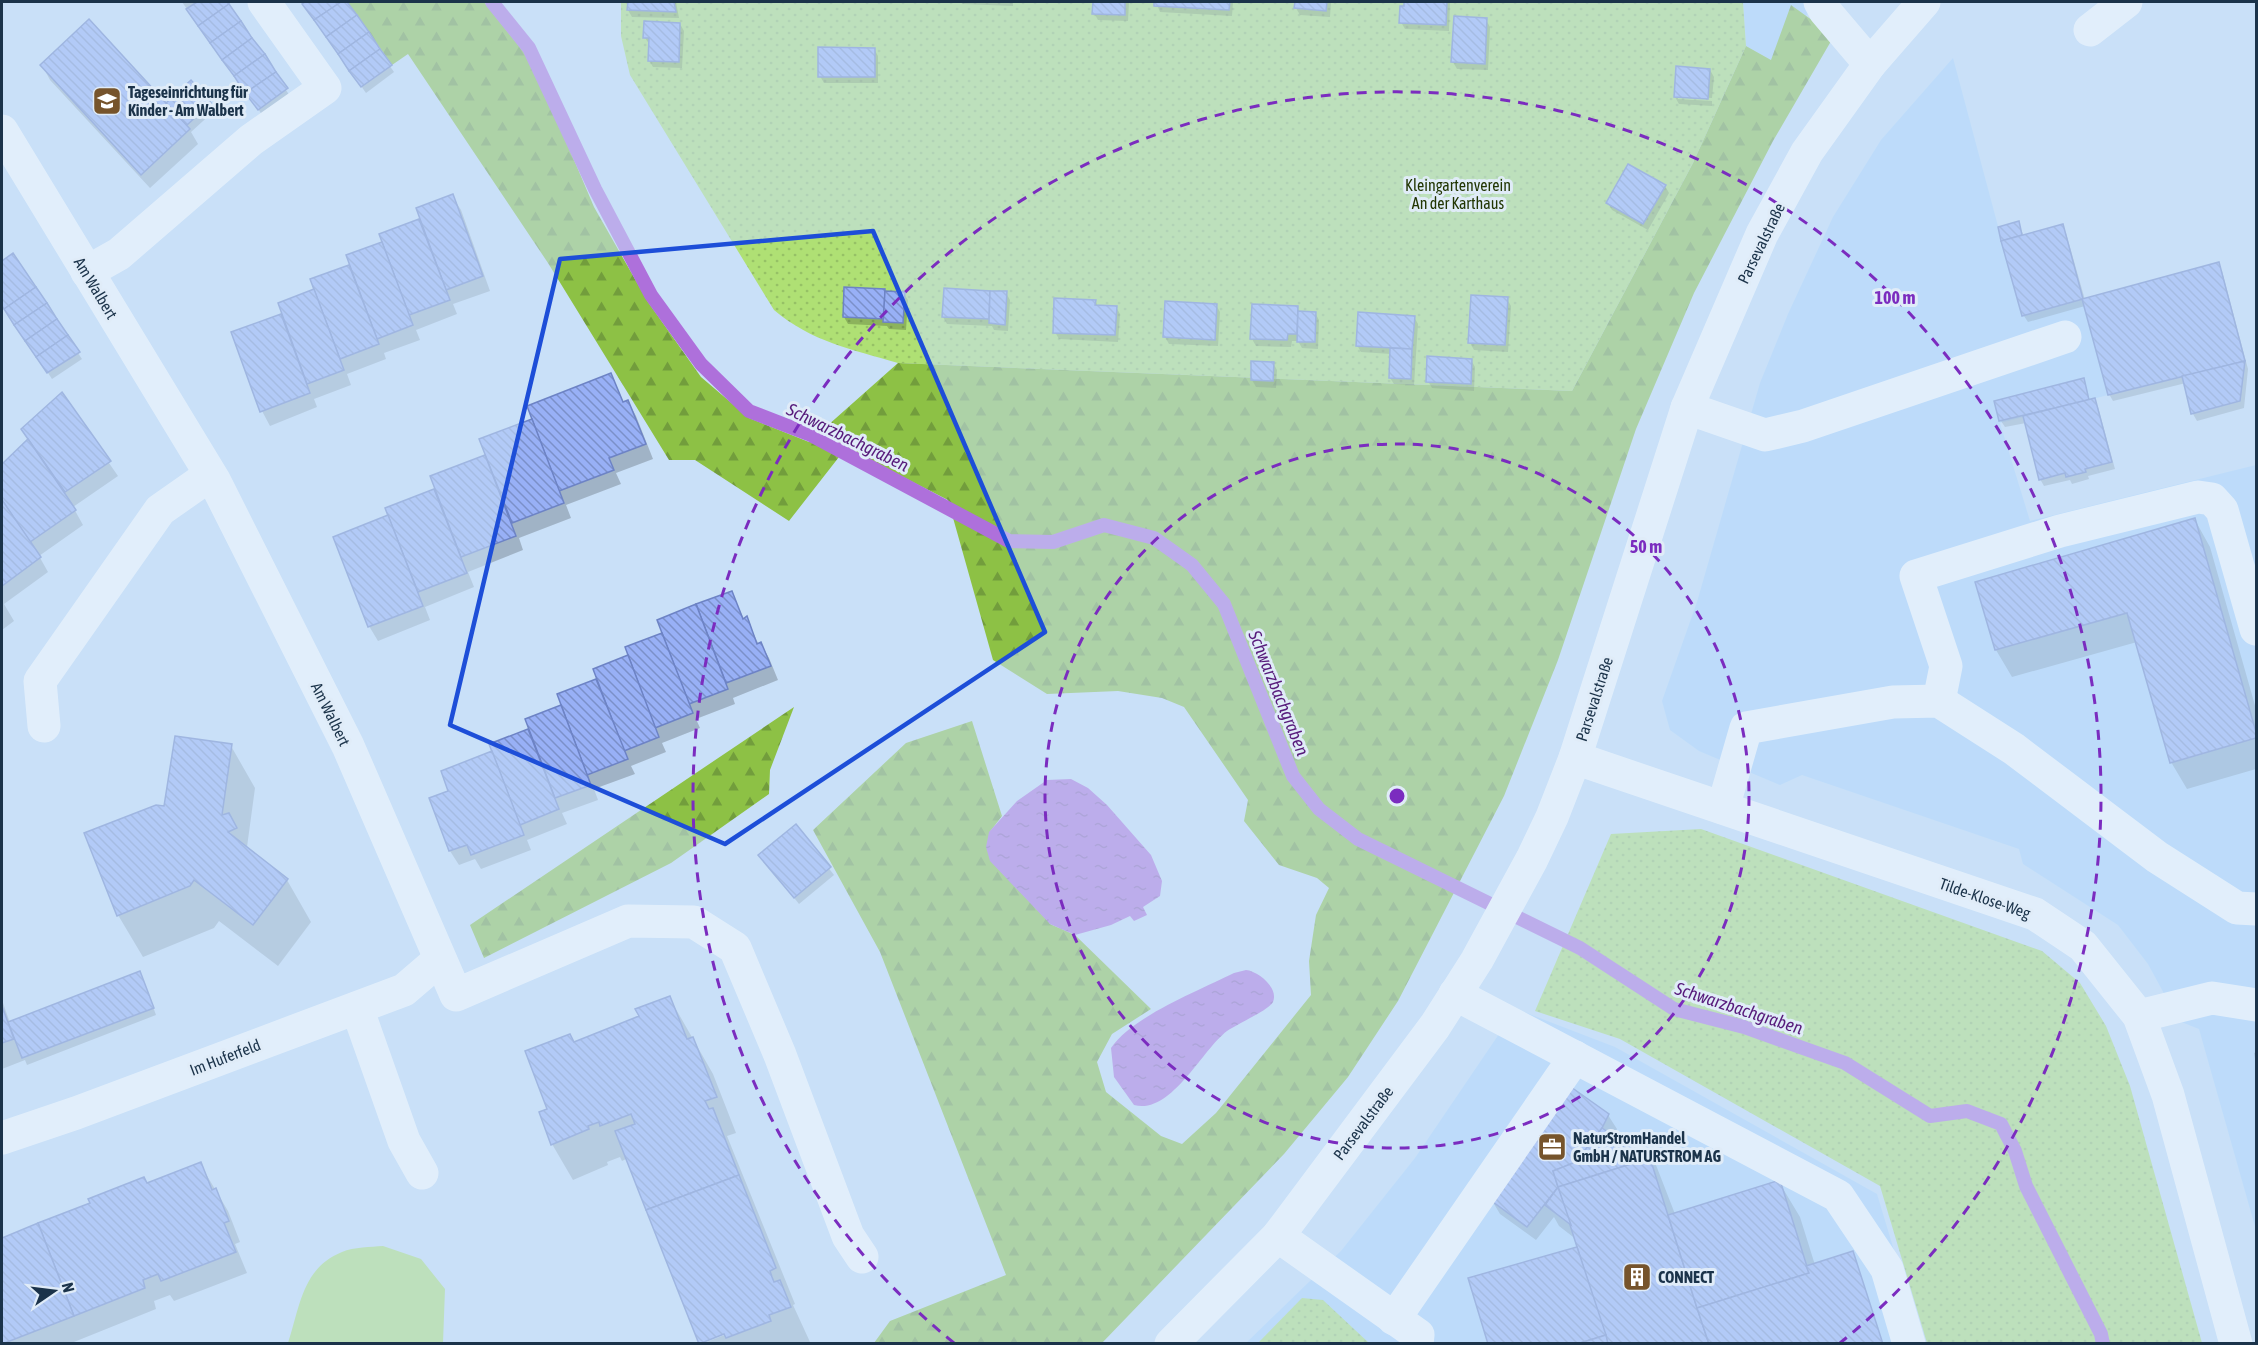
<svg xmlns="http://www.w3.org/2000/svg" width="2258" height="1345" font-family="'Asap Condensed',sans-serif">
  <defs>
    <pattern id="grass-dots" width="8" height="8" patternUnits="userSpaceOnUse" patternTransform="scale(1.5)"><rect width="8" height="8" fill="#afe074"/><path d="M2 2h.1M6 6h.1" fill="none" stroke="#96c166" stroke-width="1.8" stroke-linecap="round"/></pattern>
    <pattern id="forest-firs" width="22" height="20" patternUnits="userSpaceOnUse" patternTransform="scale(1.5)"><rect width="22" height="20" fill="#8dc145"/><path d="M5 1l3.5 6h-7zM16 11l3.5 6h-7z" fill="#729d3c"/></pattern>
    <pattern id="water-ripples" width="26" height="14" patternUnits="userSpaceOnUse" patternTransform="scale(1.5)"><rect width="26" height="14" fill="#ae70db"/><path d="M2 4q2-2 4 0t4 0M15 11q2-2 4 0t4 0" fill="none" stroke="#8d5db4"/></pattern>
    <pattern id="building-back-hatch" width="6" height="6" patternUnits="userSpaceOnUse" patternTransform="scale(1.5)"><rect width="6" height="6" fill="#98b0f6"/><path d="M-1 5l2 2M0 0l6 6M5-1l2 2" fill="none" stroke="#7b90c9"/></pattern>
  </defs>
  <rect width="100%" height="100%" fill="#c9e0f8"/>
  <!-- built -->
  <g fill="#afd6fd">
    <path d="M1743 2H1817L1771 60 1746 46Z"/>
    <path d="M1953 58 2022 316 2082 299 2108 395 2000 423 2030 521 2256 465V1230L2199 1029 2179 1021 2148 964 2118 925 2023 864 2019 849 1802 775 1780 785 1699 751 1670 730 1662 701 1697 602 1760 383 1788 314 1833 217 1881 140Z"/>
    <path d="M1516 1009 1615 1047 1877 1194 1922 1343 1245 1344 1341 1251 1415 1158Z"/>
  </g>
  <!-- grass -->
  <g fill="url(#grass-dots)">
    <path d="M621 2H1743L1746 46 1693 163 1572 391 898 363C851 349 812 342 774 310L630 75 621 36Z"/>
    <path d="M1701 829 2042 951 2080 983 2106 1026 2130 1086 2202 1343H1927L1880 1186 1620 1039 1535 1011 1611 834Z"/>
    <path d="M1302 1298 1323 1300 1369 1343H1258Z"/>
  </g>
  <!-- forest -->
  <g fill="url(#forest-firs)">
    <path d="M347 2H484L524 52 552 108 594 207 648 302 701 377 749 418 809 442 898 363 1572 391 1693 163 1746 46 1771 60 1791 5 1834 36 1773 141 1694 293 1636 429 1558 660 1504 796 1398 1001 1348 1077 1284 1154 1102 1343H874L890 1321 1006 1275 880 952 813 830 906 743 972 721 1002 816 989 833 1050 924 1075 935 1151 1009 1112 1034 1097 1062 1106 1092 1161 1136 1182 1144 1216 1113 1311 995 1309 961 1316 915 1329 888 1317 878 1279 865 1244 821 1248 800 1184 707 1162 698 1118 691 1047 694 993 660 948 500 846 448 789 521 695 460H669L548 263 408 54 392 65Z"/>
    <path d="M794 707 770 770 769 794 671 863 484 958 470 925Z"/>
  </g>
  <!-- park -->
  <path fill="#afe074" d="M383 1246 421 1259 445 1289 443 1343H288C300 1307 302 1268 342 1252 354 1247 371 1247 383 1246Z"/>
  <!-- water -->
  <g fill="url(#water-ripples)">
    <path d="M1071 779 1088 788 1107 805 1151 855 1162 881 1160 896 1143 907 1147 915 1134 921 1130 916 1111 925 1075 935 1050 924 990 861 986 847 989 832 1017 801 1047 780Z"/>
    <path d="M1246 970C1258 971 1279 988 1273 1002 1269 1010 1237 1024 1227 1031 1201 1051 1171 1115 1134 1105L1114 1077 1111 1048C1133 1016 1198 991 1234 973Z"/>
  </g>
  <!-- shadow -->
  <g fill="#0003" fill-rule="evenodd">
    <path d="M182 2H225L290 96 263 116Z"/>
    <path d="M302 2H345L394 72 366 93Z"/>
    <path d="M630 2H676L679 18 632 17 628 10Z"/>
    <path d="M961 2H1013V6L963 4Z"/>
    <path d="M1094 2H1129L1128 21 1098 20 1094 13Z"/>
    <path d="M1156 2H1233L1232 16 1160 12Z"/>
    <path d="M1296 2H1331L1330 17 1300 15 1296 8Z"/>
    <path d="M1406 2H1450L1449 31 1405 29 1401 22Z"/>
    <path d="M1486 20 1490 27 1488 70 1457 69 1453 62Z"/>
    <path d="M680 24 684 31 682 68 653 67 649 60 650 45 645 38Z"/>
    <path d="M874 49 878 56V83H824L820 76Z"/>
    <path d="M42 65 166 105 190 83 214 111 191 132 198 144 150 188 50 80Z"/>
    <path d="M1710 70 1714 77 1712 98 1678 96V99L1712 101V106L1679 104 1675 97Z"/>
    <path d="M1665 186 1669 193 1648 230 1612 210 1608 203Z"/>
    <path d="M452 196 461 210 490 291 453 304 457 314 416 330 420 340 384 353 386 359 347 374 351 385 314 399 317 407 270 426 262 411 233 333 283 314 316 290 312 280 351 265 384 243 381 235 421 220Z"/>
    <path d="M2018 223 2024 236 2062 226 2066 233 2085 300 2218 264 2222 271 2248 369 2244 408 2197 421 2193 414 2186 383 2113 401 2109 394 2085 306 2028 322 2024 316 1999 228Z"/>
    <path d="M12 256 82 359 52 379 2 304V263Z"/>
    <path d="M884 290 885 293 904 294 908 300 906 330 889 329 887 326 848 324 844 317Z"/>
    <path d="M945 290 1006 293 1010 300 1008 331 994 330 992 326 947 324 943 317Z"/>
    <path d="M1472 297 1507 299 1511 306 1508 352 1474 350 1470 343Z"/>
    <path d="M1095 301 1098 306 1116 307 1120 314 1118 342 1059 339 1055 332Z"/>
    <path d="M1216 305 1220 312 1218 346 1169 344 1165 337Z"/>
    <path d="M1297 307 1300 313H1315L1319 320 1318 349 1302 348 1298 341H1292L1291 347 1256 346 1252 339Z"/>
    <path d="M1414 317 1418 324 1414 385 1394 384 1390 378 1391 354 1361 352 1357 345Z"/>
    <path d="M1471 360 1475 367 1474 391 1432 388 1428 381Z"/>
    <path d="M1273 363 1277 370 1276 388 1256 387 1252 380Z"/>
    <path d="M611 375 624 403 628 401 636 416 653 459 616 473 621 484 566 505 571 518 519 538 523 550 468 572 474 587 425 607 430 620 378 641 369 626 390 516 387 509 436 490 432 477 487 455 533 420Z"/>
    <path d="M2083 380 2090 401 2094 400 2098 407 2115 469 2088 476 2089 479 2072 484 2070 480 2044 486 2040 479 2026 423 2005 427 2001 421Z"/>
    <path d="M61 394 118 476 73 507 83 525 39 556 48 572 4 604 14 621 2 630V466L29 440Z"/>
    <path d="M2195 520 2210 547 2256 709V769L2187 789 2171 762 2137 642 2012 677 1996 650 1977 583Z"/>
    <path d="M731 593 744 619 746 618 759 645 761 644 769 658 778 680 733 698 735 704 696 719 700 728 662 743 666 752 631 766 635 774 594 789 598 800 562 813 567 824 527 840 531 850 481 869 475 859 459 865 450 851V792L494 752 491 744 530 730 527 720 563 706 559 695 598 680 664 634 659 621Z"/>
    <path d="M231 746 255 788 247 847 250 851 287 880 311 922 278 966 219 921 214 928 143 957 118 915 165 808Z"/>
    <path d="M796 826 834 875 799 904 760 855Z"/>
    <path d="M143 979 156 1015 27 1065 25 1060 2 1069V1000L10 1023Z"/>
    <path d="M669 997 713 1074 736 1133 727 1136 795 1304 793 1305 810 1342 695 1344 700 1342 628 1158 622 1161 620 1157 607 1162 608 1165 573 1180 552 1144 549 1110 574 1043 641 1017ZM731 1330 732 1332 704 1343V1340Z"/>
    <path d="M2256 1052V1065L2254 1053Z"/>
    <path d="M1608 1115 1617 1129 1613 1137 1627 1147 1644 1143 1656 1165 1675 1214 1779 1182 1800 1217 1815 1265 1853 1253 1883 1344H1489L1579 1248 1577 1240 1559 1226 1554 1217 1536 1240 1500 1214 1491 1199Z"/>
    <path d="M200 1164 228 1211 240 1242 235 1244 247 1273 174 1301 170 1295 154 1301 156 1309 69 1344H2V1240Z"/>
  </g>
  <g fill="none" stroke-linecap="round" stroke-linejoin="round">
    <!-- stream -->
    <path stroke="#ae70db" stroke-width="14" d="M492 2 529 48 595 189 651 295 701 364 749 411 811 435 1009 541 1053 542 1104 525 1154 538 1192 565 1224 604 1293 776 1319 809 1358 839 1580 948 1674 1009 1744 1027 1845 1063 1930 1116 1967 1111 2001 1124 2015 1151 2026 1186 2101 1334 2103 1344"/>
  </g>
  <!-- building -->
  <g fill="url(#building-back-hatch)" stroke="#6d83c5" stroke-width="1.5">
    <path d="M197 2H227L229 4 198 26 186 9Z"/>
    <path d="M305 2H341L314 20 302 4Z"/>
    <path d="M341 2H347L357 15 326 37 314 20Z"/>
    <path d="M628 2H674L676 12 627 10Z"/>
    <path d="M1093 2H1125V15L1092 14Z"/>
    <path d="M1154 2H1230L1229 10 1154 6Z"/>
    <path d="M1295 2H1327L1326 11 1294 8Z"/>
    <path d="M1404 2H1447L1446 25 1399 23 1400 6H1404Z"/>
    <path d="M229 4 241 21 210 43 198 26Z"/>
    <path d="M357 15 369 32 338 54 326 37Z"/>
    <path d="M1454 16 1487 18 1485 64 1451 62Z"/>
    <path d="M89 19 190 129 141 175 40 65Z"/>
    <path d="M241 21 252 38 222 60 210 43Z"/>
    <path d="M644 21 680 23 679 62 648 61 649 38H643Z"/>
    <path d="M369 32 380 49 349 71 338 54Z"/>
    <path d="M252 38 265 54 234 76 222 60Z"/>
    <path d="M818 47 875 48V77H818Z"/>
    <path d="M380 49 392 65 361 87 349 71Z"/>
    <path d="M265 54 276 72 245 93 234 76Z"/>
    <path d="M1676 66 1710 69 1708 99 1674 97Z"/>
    <path d="M276 72 288 88 258 110 245 93Z"/>
    <path d="M191 80 211 103 187 125 166 103Z"/>
    <path d="M1628 164 1666 185 1643 224 1606 203Z"/>
    <path d="M453 194 483 276 446 290 416 208Z"/>
    <path d="M419 219 450 300 409 315 379 234Z"/>
    <path d="M2019 221 2022 235 2001 241 1998 227Z"/>
    <path d="M2063 224 2083 299 2022 316 2001 241Z"/>
    <path d="M382 242 413 325 377 339 346 255Z"/>
    <path d="M13 253 36 287 4 309 2 306V261Z"/>
    <path d="M2219 262 2245 361 2108 395 2082 299Z"/>
    <path d="M349 265 379 344 340 359 310 279Z"/>
    <path d="M36 287 47 303 14 325 4 309Z"/>
    <path d="M844 287 885 289 884 319 843 317Z"/>
    <path d="M944 288 990 291 989 319 942 317Z"/>
    <path d="M314 289 344 370 307 384 278 303Z"/>
    <path d="M885 291 905 292 903 323 883 322Z"/>
    <path d="M990 291H1007L1005 325 989 323Z"/>
    <path d="M1471 295 1508 297 1505 345 1468 343Z"/>
    <path d="M1054 298 1096 300 1095 305 1117 306 1115 335 1053 333Z"/>
    <path d="M1165 301 1217 304 1215 340 1163 337Z"/>
    <path d="M47 303 57 319 25 341 14 325Z"/>
    <path d="M1252 304 1298 306 1297 334H1288L1287 340 1250 339Z"/>
    <path d="M1298 311 1316 312 1315 342H1297Z"/>
    <path d="M1358 312 1415 316 1412 349 1356 346Z"/>
    <path d="M281 314 310 393 260 412 231 332Z"/>
    <path d="M57 319 68 335 36 357 25 341Z"/>
    <path d="M68 335 80 352 47 373 36 357Z"/>
    <path d="M1390 348 1412 349 1411 379 1389 378Z"/>
    <path d="M1427 356 1472 359 1471 384 1426 382Z"/>
    <path d="M1251 361 1274 362 1273 381 1251 380Z"/>
    <path d="M2245 361 2240 401 2191 414 2182 376Z"/>
    <path d="M611 373 623 402 628 400 646 444 609 458 614 470 559 491 527 406Z"/>
    <path d="M2084 378 2089 400 1999 421 1994 401Z"/>
    <path d="M62 392 111 461 65 492 21 429Z"/>
    <path d="M2095 398 2112 462 2085 469 2086 472 2066 477 2065 473 2039 480 2023 416Z"/>
    <path d="M532 419 564 503 512 523 479 439Z"/>
    <path d="M28 439 76 510 30 542 2 500V464Z"/>
    <path d="M485 455 516 536 461 557 430 476Z"/>
    <path d="M434 489 467 573 418 592 385 508Z"/>
    <path d="M2 500 41 557 2 586Z"/>
    <path d="M388 515 423 606 368 627 333 537Z"/>
    <path d="M2195 518 2256 732V738L2170 763 2127 613 1995 650 1975 582Z"/>
    <path d="M732 591 743 619 747 616 757 644 761 642 771 666 726 683 696 604Z"/>
    <path d="M696 604 728 689 689 704 657 620Z"/>
    <path d="M662 633 693 713 655 728 625 647Z"/>
    <path d="M628 655 659 737 624 751 593 669Z"/>
    <path d="M596 679 628 759 587 775 557 694Z"/>
    <path d="M561 705 591 785 555 798 525 719Z"/>
    <path d="M528 729 559 809 520 825 489 744Z"/>
    <path d="M175 736 232 744 222 815 229 813 237 828 228 832 288 879 253 925 194 880 190 886 117 916 84 833 156 805 164 806Z"/>
    <path d="M492 751 524 835 471 855 467 845 449 851 429 798 448 791 441 771Z"/>
    <path d="M796 824 831 867 794 898 758 855Z"/>
    <path d="M140 971 154 1008 22 1058 8 1022Z"/>
    <path d="M670 996 687 1039 693 1037 717 1097 705 1101 709 1109 713 1108 739 1175 646 1210 615 1131 635 1124 631 1114 600 1126 599 1122 588 1126 589 1129 551 1145 539 1112 547 1109 525 1051 570 1034 574 1042 639 1016 635 1009Z"/>
    <path d="M2 1006 14 1039 2 1043Z"/>
    <path d="M1571 1087 1609 1114 1602 1128 1576 1162 1553 1171 1558 1187 1527 1227 1489 1199Z"/>
    <path d="M1602 1128 1627 1145 1645 1142 1650 1158 1558 1187 1553 1171 1576 1162Z"/>
    <path d="M1650 1158 1697 1308 1709 1344H1608L1577 1247 1558 1187Z"/>
    <path d="M201 1162 212 1190 216 1188 229 1221 224 1223 236 1252 161 1281 158 1274 143 1280 145 1288 74 1316 38 1223 90 1203 88 1199 144 1177 147 1183Z"/>
    <path d="M739 1175 776 1268 770 1271 772 1277 774 1282 780 1280 791 1307 769 1315 771 1321 726 1338 724 1334 699 1344 646 1210Z"/>
    <path d="M1780 1180 1809 1273 1697 1308 1668 1215Z"/>
    <path d="M1558 1187 1571 1225 1545 1205Z"/>
    <path d="M38 1223 74 1316 2 1344V1238Z"/>
    <path d="M1577 1247 1606 1335 1577 1344H1488L1468 1278Z"/>
    <path d="M1853 1251 1883 1344H1709L1697 1308 1809 1273 1806 1266Z"/>
    <path d="M1606 1335 1608 1344H1577Z"/>
  </g>
  <g fill="none" stroke-linecap="round" stroke-linejoin="round">
    <!-- minor -->
    <g stroke="#fff" stroke-width="33">
      <path d="M1820 2 1825 11 1870 64"/>
      <path d="M2090 30 2126 2"/>
      <path d="M2 131 214 480 348 746 456 995 628 921 694 922 735 948 780 1055 848 1236 862 1257"/>
      <path d="M87 272 119 254 251 140 325 88 264 2"/>
      <path d="M1687 408 1765 435 1803 426 2065 337"/>
      <path d="M1939 701 1946 666 1916 576 2060 531 2198 497 2212 499 2222 510 2256 629"/>
      <path d="M44 726 40 681 160 510 210 475"/>
      <path d="M1575 758 2035 914 2083 946 2139 1016 2168 1095 2236 1344"/>
      <path d="M1723 808 1746 728 1893 702 1939 701 2014 749 2157 857 2237 908 2256 909"/>
      <path d="M1455 994 1838 1196 1887 1269 1909 1344"/>
      <path d="M357 1008 404 1141 422 1173"/>
      <path d="M2139 1016 2212 998 2256 1005"/>
      <path d="M2 1138 76 1113 404 990 439 960"/>
      <path d="M1278 1236 1418 1335 1417 1344"/>
      <path d="M1394 1319 1575 1057"/>
      <path d="M1171 1344 1278 1236 1435 1026 1477 960 1532 859 1552 817 1575 758 1687 408 1762 234 1807 152 1870 64 1924 2"/>
    </g>
  </g>
  <!-- marked area -->
  <path d="M0 0H2258V1345H0ZM873 231 1045 632 725 844 450 725 560 259Z" fill="#c9e0f8" fill-opacity=".55" fill-rule="evenodd"/>
  <path fill="none" stroke="#1d4ed8" stroke-width="4.5" stroke-linejoin="round" d="M873 231 1045 632 725 844 450 725 560 259Z"/>
  <!-- distance rings -->
  <g fill="none" stroke="#7b2cbf" stroke-width="3" stroke-dasharray="10 8">
    <circle cx="1397" cy="796" r="352"/>
    <path d="M954 1343A704 704 0 1 1 1840 1343"/>
  </g>
  <!-- icons -->
  <defs>
    <g id="school-square" transform="scale(1.5)"><rect x="-9" y="-9" width="18" height="18" rx="4" fill="#76542c" stroke="#e0ecf8"/><path d="M0-5L7-2L0 1L-7-2ZM-4 1L0 2.5L4 1V4Q0 6-4 4Z" fill="#fff"/></g>
    <g id="office-square" transform="scale(1.5)"><rect x="-9" y="-9" width="18" height="18" rx="4" fill="#76542c" stroke="#e0ecf8"/><path d="M-6-3h4V-5.5h4V-3h4V5H-6ZM-1-4.5V-3h2v-1.5ZM-6 0V1H6V0Z" fill="#fff"/></g>
    <g id="building-square" transform="scale(1.5)"><rect x="-9" y="-9" width="18" height="18" rx="4" fill="#76542c" stroke="#e0ecf8"/><path d="M-4-6H4V6H1V3H-1V6H-4ZM-2.5-4.3h1.7v1.8h-1.7ZM.8-4.3h1.7v1.8H.8ZM-2.5-1h1.7V.8h-1.7ZM.8-1h1.7V.8H.8Z" fill="#fff"/></g>
  </defs>
  <g fill-rule="evenodd">
    <use href="#school-square" x="107" y="101"/>
    <use href="#office-square" x="1552" y="1147"/>
    <use href="#building-square" x="1637" y="1277"/>
  </g>
  <g text-anchor="middle" dominant-baseline="central" stroke-width="6" stroke-linejoin="round" paint-order="stroke">
    <!-- poi labels -->
    <g font-size="16" font-weight="bold" fill="#1b334a" stroke="#e0ecf8" text-anchor="start">
      <text x="128" y="92">Tageseinrichtung für<tspan x="128" dy="18">Kinder - Am Walbert</tspan></text>
      <text x="1573" y="1138">NaturStromHandel<tspan x="1573" dy="18">GmbH / NATURSTROM AG</tspan></text>
      <text x="1658" y="1277">CONNECT</text>
    </g>
    <!-- park labels -->
    <g font-size="16" fill="#213502" stroke="#e0ecf8">
      <text x="1458" y="185">Kleingartenverein<tspan x="1458" dy="18">An der Karthaus</tspan></text>
    </g>
    <!-- street labels -->
    <g font-size="16" fill="#1b334a" stroke="#e0ecf8">
      <text transform="translate(1761 243) rotate(-64)">Parsevalstraße</text>
      <text transform="translate(96 288) rotate(59)">Am Walbert</text>
      <text transform="translate(1594 699) rotate(-72)">Parsevalstraße</text>
      <text transform="translate(331 714) rotate(64)">Am Walbert</text>
      <text transform="translate(1985 898) rotate(19)">Tilde-Klose-Weg</text>
      <text transform="translate(225 1057) rotate(-21)">Im Huferfeld</text>
      <text transform="translate(1363 1123) rotate(-53)">Parsevalstraße</text>
    </g>
    <!-- water labels -->
    <g font-size="18" font-style="italic" fill="#571b7b" stroke="#e0ecf8">
      <text transform="translate(848 437) rotate(26)">Schwarzbachgraben</text>
      <text transform="translate(1279 693) rotate(68)">Schwarzbachgraben</text>
      <text transform="translate(1739 1008) rotate(18)">Schwarzbachgraben</text>
    </g>
  </g>
  <circle cx="1397" cy="796" r="9" fill="#7b2cbf" stroke="#e0ecf8" stroke-width="3"/>
  <g font-size="18" text-anchor="middle" font-weight="bold" fill="#7b2cbf" stroke="#e0ecf8" stroke-width="6" stroke-linejoin="round" paint-order="stroke">
    <text x="1895" y="304">100 m</text>
    <text x="1646" y="553">50 m</text>
  </g>
  <!-- border -->
  <rect width="2258" height="1345" fill="none" stroke="#1b334a" stroke-width="6"/>
  <!-- north arrow -->
  <g transform="translate(54 1291) rotate(76)" stroke="#e0ecf8" stroke-width="4.5" paint-order="stroke">
  <path d="M0-4.5L10 22L0 15L-10 22Z" fill="#1b334a"/>
  <text y="-9" font-size="16" font-weight="bold" text-anchor="middle" fill="#1b334a">N</text>
  </g>
</svg>
